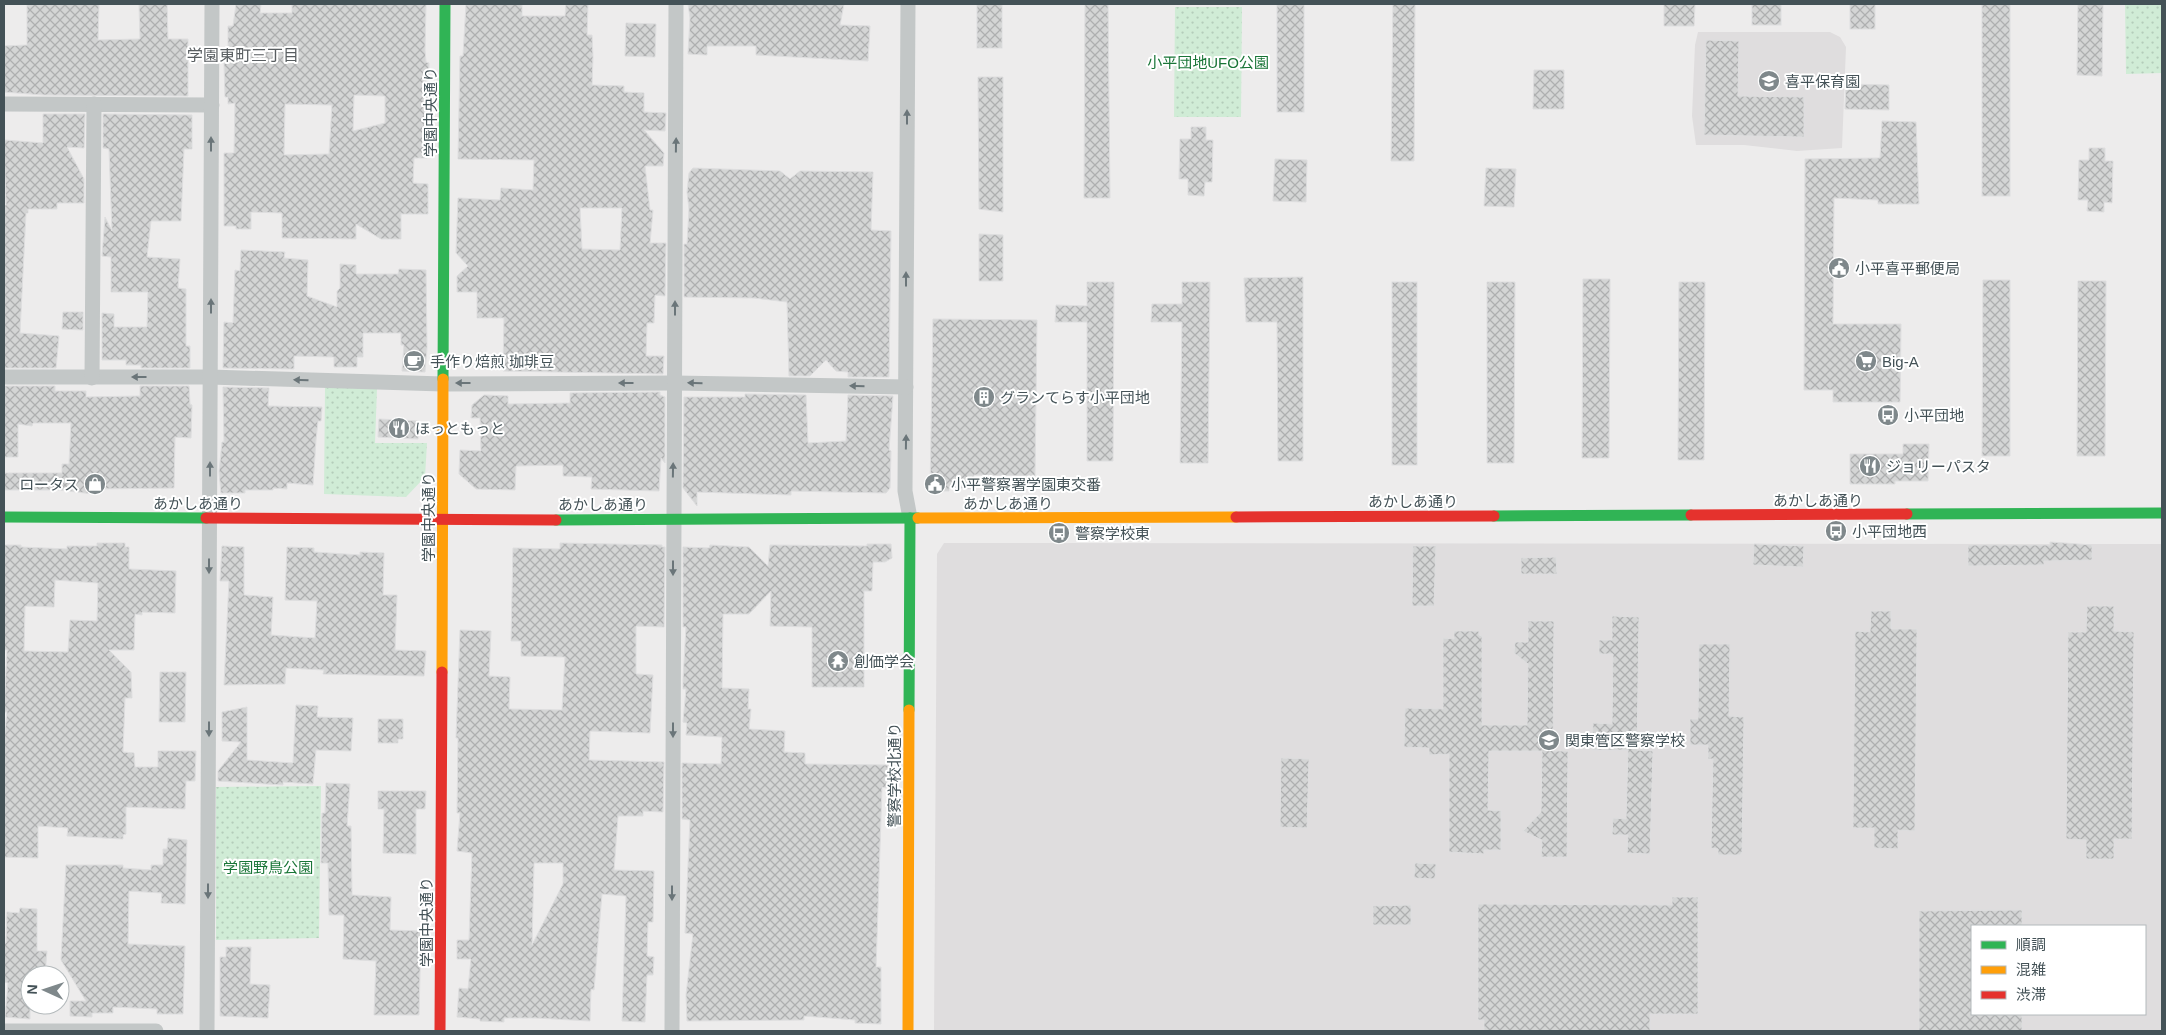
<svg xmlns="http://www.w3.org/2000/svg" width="2166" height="1035" font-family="Arial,'Noto Sans JP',sans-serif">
  <defs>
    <pattern id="park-dots" width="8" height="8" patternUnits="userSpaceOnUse" patternTransform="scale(1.25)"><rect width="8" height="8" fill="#d0ecd6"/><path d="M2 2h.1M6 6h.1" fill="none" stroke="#b4ccba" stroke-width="1.8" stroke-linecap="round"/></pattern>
    <pattern id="building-cross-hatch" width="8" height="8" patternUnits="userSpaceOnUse" patternTransform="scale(1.25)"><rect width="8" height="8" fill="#d4d5d5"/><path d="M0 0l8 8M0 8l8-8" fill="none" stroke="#aeafb0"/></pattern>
  </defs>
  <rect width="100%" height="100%" fill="#edecec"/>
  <!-- education -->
  <g fill="#dfddde" fill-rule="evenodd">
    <path d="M1698 32H1830L1840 37 1846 47 1842 148 1797 151 1744 145H1696L1692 116 1695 45Z"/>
    <path d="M944 543 2162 544V1031H934L937 554ZM1972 926H2145V1014H1972Z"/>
  </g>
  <!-- park -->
  <g fill="url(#park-dots)">
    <path d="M2125 4H2162V73L2126 74Z"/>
    <path d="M1175 7H1242L1241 117H1174Z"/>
    <path d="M325 387 377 389 375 443H427L425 477 406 497 324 494Z"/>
    <path d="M321 786 319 938 216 940V787Z"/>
  </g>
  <!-- building -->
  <g fill="url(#building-cross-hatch)" stroke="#dededf" fill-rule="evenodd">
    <path d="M27 4H99L98 40 140 39 139 4H167L168 39H188V96L44 95 4 92V46L27 45Z"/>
    <path d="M236 4H261L260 13H292V4H426L425 50 426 62 429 63 427 158H414L413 183 428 184V214H401V239H381L356 224V239L282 238V213L251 212V229H236V226H224V153H234L235 103 228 104V97H225L224 63H228V26H233ZM354 95 385 96V123L353 131ZM285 104 332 105 329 154 284 155Z"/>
    <path d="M466 4H522V16H565L566 4H588L587 35H592L593 57 592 85 624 86V92L644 93V112L666 113 665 131 644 130 664 153 663 166H645L650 210H653L650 243H666L665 296 655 295 654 323H647L646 356H664L663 374 503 371 504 318H477V292H457V276L468 266 456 253 458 198 500 200 501 188 533 190 534 160 458 159 460 56H463ZM580 208H622L620 250 582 249Z"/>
    <path d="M688 4H844L840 25 870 26 868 61 756 55V46H707V55L688 54 690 18Z"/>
    <rect x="977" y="4" width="25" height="44"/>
    <path d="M1085 4H1108L1110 198H1084Z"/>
    <rect x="1277" y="4" width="27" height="108"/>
    <path d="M1393 4H1415L1414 161H1391Z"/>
    <path d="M1664 4H1695L1694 26H1664Z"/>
    <rect x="1752" y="4" width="29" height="21"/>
    <rect x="1850" y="4" width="25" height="25"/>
    <rect x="1982" y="4" width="28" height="192"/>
    <path d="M2078 4H2103L2102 76 2077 75Z"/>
    <path d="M626 23 656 24 655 57 625 56Z"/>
    <path d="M1706 40 1739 41 1738 96 1804 97V137L1704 135Z"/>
    <path d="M1534 70H1564V109H1533Z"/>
    <path d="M978 77H1003V212L979 209Z"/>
    <path d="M1846 84 1889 85V110L1845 109Z"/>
    <path d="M43 114H85L84 148 67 147 84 179V203H57V209H28V213H26L20 333 59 336 56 368H4V205H6L4 145 5 140 43 143Z"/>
    <path d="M103 114 192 115V149H184L181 221H151L147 257 180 259 178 288 186 289V346H190V368H141V365H126V360H102V313L114 314V327H147L148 292H111V257L102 256 105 217 112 231 109 149 103 148Z"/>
    <path d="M1882 121 1916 122 1919 204H1878V200L1834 198 1833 324H1901L1900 402H1833V390H1804L1805 159 1880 158Z"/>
    <path d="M1191 127H1206V140H1213L1212 182H1205L1204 196 1188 195V179H1179L1180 139H1191Z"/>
    <path d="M2089 148H2105V161H2113L2112 203 2104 202V212L2087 211 2088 200H2078L2079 160H2089Z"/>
    <path d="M1275 159 1307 160 1306 202 1273 201Z"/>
    <path d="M693 168 780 171 790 179 800 171 873 172 871 230 891 231 889 377H848V372L836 371 826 360 810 376H789L787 302 754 298 684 297V244H687L689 209 687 192 689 173Z"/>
    <path d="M1486 168 1516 169 1514 207 1484 206Z"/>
    <path d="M979 234 1003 235V281H979Z"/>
    <path d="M241 250 285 252 284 258 308 260 307 296 337 307V291L340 288V264L356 265V274H398L399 269 426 270 427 348 425 372 402 371 404 345H401V333H363V357H357V367H334V357L294 356V369L223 368 224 322 233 323 235 270 240 271Z"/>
    <path d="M1303 277V461H1278L1277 322H1246L1244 278Z"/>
    <path d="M1583 279H1610L1609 458H1582Z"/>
    <path d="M1983 280H2010V456H1982Z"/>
    <path d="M2078 281H2106L2105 456H2077Z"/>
    <path d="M1087 282H1114L1113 461H1087V322H1055L1056 305 1087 306Z"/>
    <path d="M1182 282H1210L1208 463H1180L1182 322H1151L1152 304H1182Z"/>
    <rect x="1392" y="282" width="25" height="183"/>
    <path d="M1487 282H1515L1514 463H1487Z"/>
    <path d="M1679 282H1705L1704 460H1678Z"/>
    <path d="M63 312H83V330L62 329Z"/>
    <path d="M933 319 1037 320 1035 476 974 475 973 489 949 488V491H930Z"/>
    <path d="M4 386H55V391H86V397L140 396V386H189L190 404 192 405 191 438 175 437 174 488 94 489 93 494 60 490H4V473H62V464H69L71 423H33L32 426 18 424V457H4Z"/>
    <path d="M223 387 269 388 268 406 322 407 321 421H318L316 440 313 485 287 483V489L273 488V490H245V493H221L219 472 222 442H224Z"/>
    <path d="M660 392V395L665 397V463L661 458 659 491 591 489 592 477 563 476V465L516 466 515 490 476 489 459 474 460 450 481 451 480 418H471L472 405 484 395 508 396V404L570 403V393Z"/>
    <path d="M745 394 806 395 808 443 846 441 848 395 893 396 889 450 891 451 890 488 886 493 791 491V495L697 492V506L683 488 684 397H745Z"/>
    <path d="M379 419 419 421 418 439 378 437Z"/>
    <path d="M1903 444H1929L1928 481H1895V484H1850V454H1903Z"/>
    <path d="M2050 542 2092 545V560L2044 561V565L1968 566V545H2050Z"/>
    <path d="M97 543H125V547H129V569L176 571 175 613 142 612V615L135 614 134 650H109L131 672 132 698H125L123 752 134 753 135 767H158V751H196L195 781H186L185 809 126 807V834L123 835V839L67 836 68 828 38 826V858L4 857V741L7 712H4L7 650H4V545H21V547L67 549V546H97ZM55 580 98 583 97 621 70 620 68 652 24 651 25 606 54 607Z"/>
    <path d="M560 543 662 545V547H665L664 627 636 626V674L653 675 650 733 590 731 589 760 664 762 663 812 643 811V816H618L614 870 654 871 653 922H648L647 956 654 957 653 975H647L645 1022 622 1021 626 896 602 894 594 990 591 989 590 1021 536 1018H504V1022L480 1021V1019L457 1017 459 988 468 989 471 959H457V940H469L472 853 457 851 460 813H457L458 738H456L460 630 491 631 489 676 510 677 509 709 562 710 565 657 521 656V641H511L513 548 560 549ZM534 863H563V884L532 945Z"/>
    <path d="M867 544H891L892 558 885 562H873L872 591H864V687H812V627L770 626 771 591 749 614H723L722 688 749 689 748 709H751L749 729 785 731 784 752 805 753V764L888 765 887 788 882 787 876 967H881V1024L855 1023V1020L804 1016V1020L687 1021 686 995 693 934 685 933 690 820 682 819V763L721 764 722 737 686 735 687 723 683 722 686 689H683V680L686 627H683V547L709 548 710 545 749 547 768 566 770 545 867 546Z"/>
    <path d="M1754 544 1804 546 1803 567 1753 565Z"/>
    <path d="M222 546 244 547V595L273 597 271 635 315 638 317 601 285 600 287 547 314 548V552L360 555V552L384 553 383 595H397L395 650 426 651 424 676 323 674 324 670 286 668 285 684 224 685 229 581H220Z"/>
    <path d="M1413 546H1436L1434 606H1412Z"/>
    <path d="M1556 557 1557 574H1521V558Z"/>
    <path d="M2087 606H2114V631L2134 632 2132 839H2114V859H2086V840L2066 839 2068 632H2086Z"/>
    <path d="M1871 611H1891V629H1917L1915 831 1898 830V849L1874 848V828H1853L1855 631 1870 632Z"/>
    <path d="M1612 616 1639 617 1637 750 1653 751 1650 854 1627 853 1628 835H1612L1613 818 1626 819 1628 750H1592L1593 723 1612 724 1613 654H1599V640H1612Z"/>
    <path d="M1528 621H1554L1553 751H1568L1567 857H1541L1542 840 1523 831 1541 812 1542 751H1489L1488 810 1501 811V850H1484V854L1449 852V754L1429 755V748L1404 747 1405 708 1443 709V638L1454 639V631H1479V635L1482 636V725H1527L1528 664 1514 653 1515 642H1528Z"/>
    <path d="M1699 644H1730L1729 716 1744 717 1742 852 1740 855H1718V849L1711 848 1713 759H1708V745H1690V719H1698Z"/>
    <path d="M160 672H186L185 722H159Z"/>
    <path d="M296 705 318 706 317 717 353 718 351 751 316 750 313 784 283 782V785L218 781V771L241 742 222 741V712L247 707V760L293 763Z"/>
    <path d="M378 719H403V739H398V743H378Z"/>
    <path d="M1281 758 1309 759 1307 828 1280 827Z"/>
    <path d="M326 783 350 784 347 826H351L352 895 391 897 390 930 421 931 419 1015H374L376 961 343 959 344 915H329L328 863H321L322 813H325Z"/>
    <path d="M378 791H426L425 809H416V854L383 853 384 809H378Z"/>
    <path d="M168 838 187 840 185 904 161 903 162 893 129 891 128 944 185 946 183 1014H157V1009L113 1007V1013H92V1017L70 1016V1001H86L61 960 66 865H123V868L151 870V865H163V849H167Z"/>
    <path d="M1415 863 1436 864 1435 879 1414 878Z"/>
    <path d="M1672 897H1698V1014H1650V1031H1484V1020H1478V904L1672 905Z"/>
    <path d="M1411 905V925H1373V906Z"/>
    <path d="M20 908 37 909V951H47L45 975H30V1019L5 1017 8 983 4 982V943H6L7 912 19 913Z"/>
    <path d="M2022 910V926H1972V1014H2022V1031H1919V911Z"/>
    <path d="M226 947H251L250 984 270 985 268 1018 220 1016V957H226Z"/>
  </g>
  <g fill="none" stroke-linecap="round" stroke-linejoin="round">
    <!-- street -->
    <g stroke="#c3c7c7" stroke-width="15">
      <path d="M908 4 905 491 910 518"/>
      <path d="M4 104 212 105"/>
      <path d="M4 377H210L443 384 675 383 906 387"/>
      <path d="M92 378 94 104"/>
      <path d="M4 1031H156"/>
      <path d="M207 1031 212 4"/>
      <path d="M672 1031 676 4"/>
    </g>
    <!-- fast -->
    <g stroke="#30b455" stroke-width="11">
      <path d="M443 379 445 4"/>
      <path d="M1907 514 2162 513"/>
      <path d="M1494 516 1691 515"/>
      <path d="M4 517 206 518"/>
      <path d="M556 520 918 518"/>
      <path d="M909 710 910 518"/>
    </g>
    <!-- slow -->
    <g stroke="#ff9f0a" stroke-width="11">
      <path d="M918 518 1236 517"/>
      <path d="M442 672 443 379"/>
      <path d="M908 1031 909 710"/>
    </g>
    <!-- jam -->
    <g stroke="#e5322d" stroke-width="11">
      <path d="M1691 515 1907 514"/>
      <path d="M1236 517 1494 516"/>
      <path d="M206 518 556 520"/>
      <path d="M440 1031 442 672"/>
    </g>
  </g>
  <!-- one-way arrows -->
  <defs><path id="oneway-solid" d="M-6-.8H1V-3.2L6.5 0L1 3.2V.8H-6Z" transform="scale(1.25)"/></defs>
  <g fill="#6a7579">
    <use href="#oneway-solid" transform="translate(907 117) rotate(-90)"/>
    <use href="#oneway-solid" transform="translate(211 144) rotate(-90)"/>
    <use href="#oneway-solid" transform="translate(676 145) rotate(-89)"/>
    <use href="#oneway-solid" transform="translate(906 279) rotate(-90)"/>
    <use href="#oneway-solid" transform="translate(211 306) rotate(-90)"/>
    <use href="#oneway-solid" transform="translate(675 308) rotate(-90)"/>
    <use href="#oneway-solid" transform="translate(139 377) rotate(180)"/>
    <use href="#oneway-solid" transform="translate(301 380) rotate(-178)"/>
    <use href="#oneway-solid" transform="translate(463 383) rotate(180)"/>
    <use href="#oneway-solid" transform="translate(626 383) rotate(180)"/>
    <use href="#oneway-solid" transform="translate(695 383) rotate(-179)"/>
    <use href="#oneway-solid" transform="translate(857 386) rotate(-179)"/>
    <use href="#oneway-solid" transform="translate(906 442) rotate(-89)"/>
    <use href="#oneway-solid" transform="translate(210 469) rotate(-90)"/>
    <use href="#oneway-solid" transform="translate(673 470) rotate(-89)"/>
    <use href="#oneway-solid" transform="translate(209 566) rotate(90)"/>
    <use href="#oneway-solid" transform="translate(673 568) rotate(90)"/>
    <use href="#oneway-solid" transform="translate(209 729) rotate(90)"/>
    <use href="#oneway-solid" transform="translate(673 730) rotate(90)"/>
    <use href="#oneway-solid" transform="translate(208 891) rotate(90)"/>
    <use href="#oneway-solid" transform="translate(672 893) rotate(90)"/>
  </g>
  <!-- icons -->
  <defs>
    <g id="school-disc" transform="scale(1.125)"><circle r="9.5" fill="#7f888b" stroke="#fff"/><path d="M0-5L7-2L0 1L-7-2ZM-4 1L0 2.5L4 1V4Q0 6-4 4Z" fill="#fff"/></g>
    <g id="civic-disc" transform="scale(1.125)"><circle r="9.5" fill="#7f888b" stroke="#fff"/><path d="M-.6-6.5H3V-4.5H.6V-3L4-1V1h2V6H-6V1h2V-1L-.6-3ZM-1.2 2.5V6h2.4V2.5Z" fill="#fff"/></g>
    <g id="cafe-disc" transform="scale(1.125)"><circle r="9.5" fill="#7f888b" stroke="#fff"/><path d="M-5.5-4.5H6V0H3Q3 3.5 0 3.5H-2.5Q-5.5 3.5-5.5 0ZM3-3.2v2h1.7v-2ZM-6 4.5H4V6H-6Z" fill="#fff"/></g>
    <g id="supermarket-disc" transform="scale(1.125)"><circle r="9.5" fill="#7f888b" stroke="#fff"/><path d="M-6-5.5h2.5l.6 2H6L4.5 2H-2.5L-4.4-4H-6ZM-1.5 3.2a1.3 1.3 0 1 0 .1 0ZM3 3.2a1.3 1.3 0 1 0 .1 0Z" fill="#fff"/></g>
    <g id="building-disc" transform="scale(1.125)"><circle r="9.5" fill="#7f888b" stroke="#fff"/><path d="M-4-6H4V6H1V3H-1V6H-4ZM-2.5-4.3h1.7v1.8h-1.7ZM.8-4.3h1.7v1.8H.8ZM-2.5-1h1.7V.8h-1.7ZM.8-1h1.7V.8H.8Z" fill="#fff"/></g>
    <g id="bus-disc" transform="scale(1.125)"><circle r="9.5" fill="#7f888b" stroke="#fff"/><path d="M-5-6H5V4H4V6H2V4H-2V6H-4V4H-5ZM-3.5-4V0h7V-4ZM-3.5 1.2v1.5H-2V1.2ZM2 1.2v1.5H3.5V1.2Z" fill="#fff"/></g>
    <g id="restaurant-disc" transform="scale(1.125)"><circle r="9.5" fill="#7f888b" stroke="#fff"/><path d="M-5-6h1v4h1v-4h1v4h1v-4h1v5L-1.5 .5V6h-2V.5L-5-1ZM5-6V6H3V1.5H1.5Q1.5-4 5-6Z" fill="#fff"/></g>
    <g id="shop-disc" transform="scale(1.125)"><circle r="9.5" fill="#7f888b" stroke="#fff"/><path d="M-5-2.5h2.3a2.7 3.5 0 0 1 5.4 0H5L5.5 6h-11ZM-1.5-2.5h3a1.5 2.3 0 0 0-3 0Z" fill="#fff"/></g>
    <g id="temple-disc" transform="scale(1.125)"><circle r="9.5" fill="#7f888b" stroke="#fff"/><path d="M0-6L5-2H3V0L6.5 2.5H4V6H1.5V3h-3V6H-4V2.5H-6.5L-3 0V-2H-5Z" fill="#fff"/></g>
    <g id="university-disc" transform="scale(1.125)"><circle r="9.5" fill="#7f888b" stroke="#fff"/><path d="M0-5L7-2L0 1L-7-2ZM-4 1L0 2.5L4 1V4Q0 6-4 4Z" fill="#fff"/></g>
  </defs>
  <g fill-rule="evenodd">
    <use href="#school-disc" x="1769" y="81"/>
    <use href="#civic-disc" x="1839" y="268"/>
    <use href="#cafe-disc" x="414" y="361"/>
    <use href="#supermarket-disc" x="1866" y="361"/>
    <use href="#building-disc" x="984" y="397"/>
    <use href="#bus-disc" x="1888" y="415"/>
    <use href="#restaurant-disc" x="399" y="428"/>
    <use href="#restaurant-disc" x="1870" y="466"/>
    <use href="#shop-disc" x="95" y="484"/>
    <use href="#civic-disc" x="935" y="484"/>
    <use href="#bus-disc" x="1836" y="531"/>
    <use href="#bus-disc" x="1059" y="533"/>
    <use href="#temple-disc" x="838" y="661"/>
    <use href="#university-disc" x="1549" y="740"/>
  </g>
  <g text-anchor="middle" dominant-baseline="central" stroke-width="4" stroke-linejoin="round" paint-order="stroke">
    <!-- park labels -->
    <g font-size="15" fill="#197537" stroke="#fff">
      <text x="1208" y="62">小平団地UFO公園</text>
      <text x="268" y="867">学園野鳥公園</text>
    </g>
    <!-- poi labels -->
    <g font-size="15" fill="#445257" stroke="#fff" text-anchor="start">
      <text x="1785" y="81">喜平保育園</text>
      <text x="1855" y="268">小平喜平郵便局</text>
      <text x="430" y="361">手作り焙煎 珈琲豆</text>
      <text x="1882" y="361">Big-A</text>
      <text x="1000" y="397">グランてらす小平団地</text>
      <text x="1904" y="415">小平団地</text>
      <text x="415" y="428">ほっともっと</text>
      <text x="1886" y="466">ジョリーパスタ</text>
      <text x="79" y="484" text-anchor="end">ロータス</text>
      <text x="951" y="484">小平警察署学園東交番</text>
      <text x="1852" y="531">小平団地西</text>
      <text x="1075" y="533">警察学校東</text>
      <text x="854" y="661">創価学会</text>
      <text x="1565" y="740">関東管区警察学校</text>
    </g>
    <!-- street labels -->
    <g font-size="15" fill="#445257" stroke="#fff">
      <text transform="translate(430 112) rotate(-90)">学園中央通り</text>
      <text x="1818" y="500">あかしあ通り</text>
      <text x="1413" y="501">あかしあ通り</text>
      <text x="198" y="503">あかしあ通り</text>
      <text x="1008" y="503">あかしあ通り</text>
      <text x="603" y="504">あかしあ通り</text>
      <text transform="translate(428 517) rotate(-90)">学園中央通り</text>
      <text transform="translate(894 775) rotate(-90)">警察学校北通り</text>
      <text transform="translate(426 922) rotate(-90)">学園中央通り</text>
    </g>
    <!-- neighbourhood labels -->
    <g font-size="16" fill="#585d60" stroke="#fff">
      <text x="243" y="55">学園東町三丁目</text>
    </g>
  </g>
  <!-- border -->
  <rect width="2166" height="1035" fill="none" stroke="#445257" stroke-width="10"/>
  <!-- legend -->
  <rect x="1971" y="925" width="175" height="90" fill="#ffffff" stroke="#b4babc"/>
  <rect x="1981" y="941" width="25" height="8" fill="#30b455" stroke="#b4babc"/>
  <text x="2016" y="950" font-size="15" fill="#445257">順調</text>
  <rect x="1981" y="966" width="25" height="8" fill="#ff9f0a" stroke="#b4babc"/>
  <text x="2016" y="975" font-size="15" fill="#445257">混雑</text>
  <rect x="1981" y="991" width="25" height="8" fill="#e5322d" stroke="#b4babc"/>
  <text x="2016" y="1000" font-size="15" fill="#445257">渋滞</text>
  <!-- north arrow -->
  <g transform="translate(45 990) rotate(273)"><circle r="24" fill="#ffffff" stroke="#b4babc"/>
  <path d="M0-4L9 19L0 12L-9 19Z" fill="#7f888b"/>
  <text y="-8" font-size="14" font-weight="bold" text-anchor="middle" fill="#445257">N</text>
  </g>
</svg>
